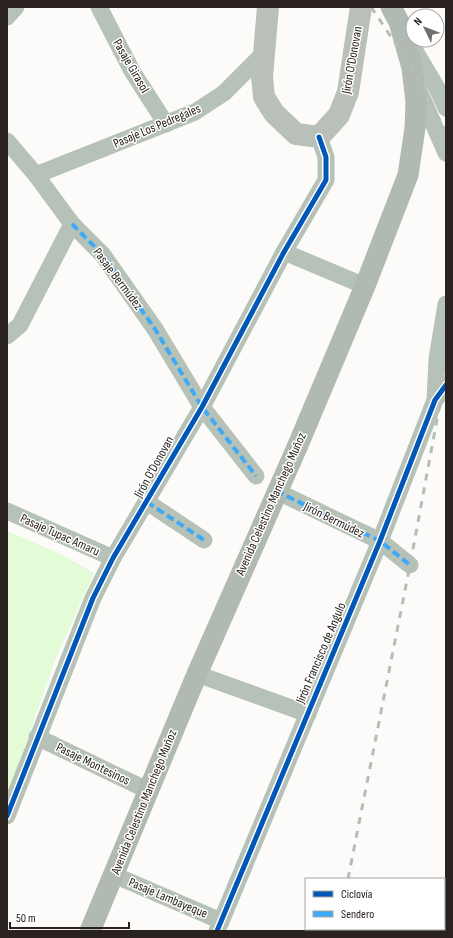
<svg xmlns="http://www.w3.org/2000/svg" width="453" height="938" font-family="'Sofia Sans Condensed',sans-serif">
  <rect width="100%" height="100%" fill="#fdfbf9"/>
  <!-- green -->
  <path fill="#e3fbd7" d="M7 531 61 554 94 573 56 658 7 796Z"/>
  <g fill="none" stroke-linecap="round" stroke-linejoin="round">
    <!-- minor -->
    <g stroke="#b6c2b8" stroke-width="17">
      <path d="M99 7 132 71 166 124"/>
      <path d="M7 17 16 7"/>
      <path d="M411 44 437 88 446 108"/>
      <path d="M417 86 446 153"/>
      <path d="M7 141 36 175 72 224 103 255 155 329 202 407 256 476"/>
      <path d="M36 175 195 112 224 93 264 53"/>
      <path d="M284 252 365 286"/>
      <path d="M7 336 20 325 72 224"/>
      <path d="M435 400 437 359 446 304"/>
      <path d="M276 491 380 541 410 565"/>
      <path d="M147 502 204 540"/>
      <path d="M7 511 113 558"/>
      <path d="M197 674 308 714"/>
      <path d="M37 737 149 791"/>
      <path d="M7 816 93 598 113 558 202 407 284 252 326 180V157L319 137"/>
      <path d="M114 875 221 921"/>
      <path d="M217 931 380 541 435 400 446 385"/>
    </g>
    <!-- major -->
    <path stroke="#b0bab2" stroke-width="21" d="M90 931 197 674 298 445 365 286 408 175 415 128 416 102 412 68 399 22 391 7"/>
    <!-- highway -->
    <path stroke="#b9c0b9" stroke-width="22" d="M268 7 262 77 264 97 274 113 296 134 319 137 339 115 348 92 361 7"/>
    <!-- rail -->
    <g stroke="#b7bcb7" stroke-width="3" stroke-dasharray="7 7" stroke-linecap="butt">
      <path d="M371 7 412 68 446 132"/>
      <path d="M348 879 410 565 446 371"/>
      <path d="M338 931V929"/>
    </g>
    <!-- quiet -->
    <g stroke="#3fa9f5" stroke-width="4" stroke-dasharray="8 4" stroke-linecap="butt">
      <path d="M72 224 103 255 155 329 202 407 256 476"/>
      <path d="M276 491 380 541 410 565"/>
      <path d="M147 502 204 540"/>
    </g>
    <!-- cycleway casing -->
    <g stroke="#fff" stroke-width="8">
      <g id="cycleway">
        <path d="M7 816 93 598 113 558 202 407 284 252 326 180V157L319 137"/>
        <path d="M217 931 380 541 435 400 446 385"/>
      </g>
    </g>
    <!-- cycleway -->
    <use href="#cycleway" stroke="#0057b8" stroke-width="5"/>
  </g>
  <g text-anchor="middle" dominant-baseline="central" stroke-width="3" stroke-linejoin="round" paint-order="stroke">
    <!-- street labels -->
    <g font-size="13" fill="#29221e" stroke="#fff">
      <text transform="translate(352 60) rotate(-80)">Jirón O'Donovan</text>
      <text transform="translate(131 66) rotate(60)">Pasaje Girasol</text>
      <text transform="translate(157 126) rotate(-23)">Pasaje Los Pedregales</text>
      <text transform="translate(118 279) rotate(53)">Pasaje Bermúdez</text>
      <text transform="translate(154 467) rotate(-61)">Jirón O'Donovan</text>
      <text transform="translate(271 504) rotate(-66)">Avenida Celestino Manchego Muñoz</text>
      <text transform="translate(334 520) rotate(26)">Jirón Bermúdez</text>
      <text transform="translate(60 535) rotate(24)">Pasaje Tupac Amaru</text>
      <text transform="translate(321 653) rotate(-67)">Jirón Francisco de Angulo</text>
      <text transform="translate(93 764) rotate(26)">Pasaje Montesinos</text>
      <text transform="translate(144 802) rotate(-68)">Avenida Celestino Manchego Muñoz</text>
      <text transform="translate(168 898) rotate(23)">Pasaje Lambayeque</text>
    </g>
  </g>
  <!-- border -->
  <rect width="453" height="938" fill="none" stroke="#29221e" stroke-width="16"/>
  <!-- legend -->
  <rect x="305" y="878" width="140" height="52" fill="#ffffff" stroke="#a9a7a5"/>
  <rect x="313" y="891" width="20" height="6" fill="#0057b8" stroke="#a9a7a5"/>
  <text x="341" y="898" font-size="12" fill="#29221e">Ciclovía</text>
  <rect x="313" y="911" width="20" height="6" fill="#3fa9f5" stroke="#a9a7a5"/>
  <text x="341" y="918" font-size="12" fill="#29221e">Sendero</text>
  <!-- north arrow -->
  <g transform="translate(425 28) rotate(313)"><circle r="19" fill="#ffffff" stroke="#a9a7a5"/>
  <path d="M0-3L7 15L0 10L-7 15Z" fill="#736e6b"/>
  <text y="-6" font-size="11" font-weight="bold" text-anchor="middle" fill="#29221e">N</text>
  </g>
  <!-- scale -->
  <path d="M10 922v6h119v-6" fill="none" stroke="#29221e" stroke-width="2"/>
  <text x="16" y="922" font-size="12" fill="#29221e" stroke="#ffffff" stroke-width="3" paint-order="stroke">50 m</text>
</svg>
